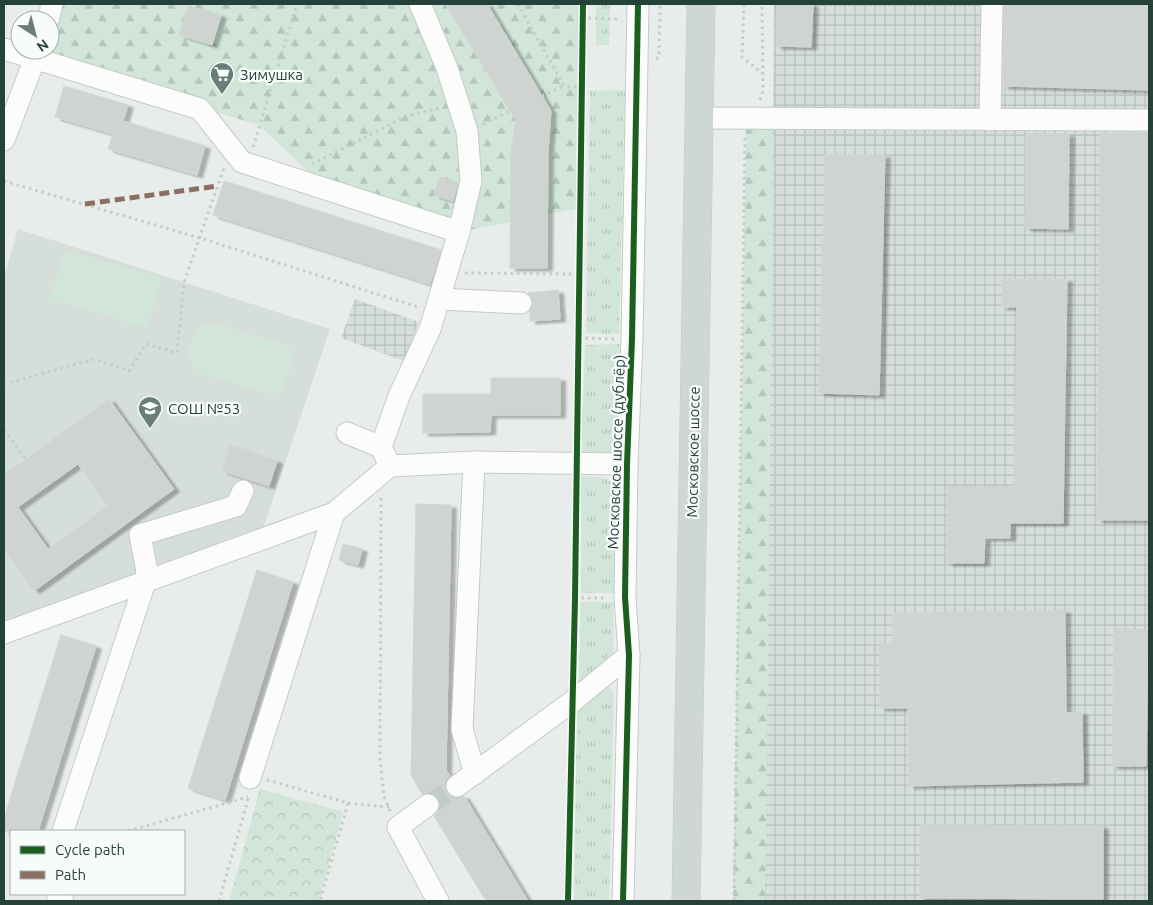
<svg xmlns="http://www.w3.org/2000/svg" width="1153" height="905" font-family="Ubuntu,sans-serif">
  <defs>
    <pattern id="industrial-grid" width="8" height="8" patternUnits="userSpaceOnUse" patternTransform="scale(1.25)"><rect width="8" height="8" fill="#d6dedb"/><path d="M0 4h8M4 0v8" fill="none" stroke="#b8c0bd"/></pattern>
    <pattern id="grass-tufts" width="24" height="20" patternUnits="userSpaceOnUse" patternTransform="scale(1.25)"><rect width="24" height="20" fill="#d1e6d8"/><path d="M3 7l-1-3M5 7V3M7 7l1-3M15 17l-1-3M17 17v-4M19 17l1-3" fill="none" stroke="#b3c6ba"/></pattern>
    <pattern id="forest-firs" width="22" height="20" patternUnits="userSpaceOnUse" patternTransform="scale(1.25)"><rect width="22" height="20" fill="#d1e6d8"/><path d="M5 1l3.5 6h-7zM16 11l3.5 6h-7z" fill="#b3c6ba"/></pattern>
    <pattern id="park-crowns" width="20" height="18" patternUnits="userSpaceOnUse" patternTransform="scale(1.25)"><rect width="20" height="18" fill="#d1e6d8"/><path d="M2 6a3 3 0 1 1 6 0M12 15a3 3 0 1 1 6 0" fill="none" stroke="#b3c6ba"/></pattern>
    <filter id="shadow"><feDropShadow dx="5.5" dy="3" stdDeviation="1" flood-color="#0004"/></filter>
  </defs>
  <rect width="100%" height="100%" fill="#e8edeb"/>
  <!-- built -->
  <path fill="#d6dedb" d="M18 229 330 329 263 529 4 622V277Z"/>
  <!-- industrial -->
  <g fill="url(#industrial-grid)">
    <path d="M774 4H1149V901H765Z"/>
    <path d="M355 299 419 322 404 361 341 338Z"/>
  </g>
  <!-- grass -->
  <g fill="url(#grass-tufts)">
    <path d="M596 4H610L609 45H596Z"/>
    <path d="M625 90 619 334 586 333 590 91Z"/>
    <path d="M620 344 617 446 610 455 581 459 585 345Z"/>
    <path d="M581 476C598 477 610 475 618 492L614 593H581Z"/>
    <path d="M581 602H614L613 652 579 683Z"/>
    <path d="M604 687H609L614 693 609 901H574L577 707Z"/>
  </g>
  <!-- forest -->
  <g fill="url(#forest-firs)">
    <path d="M52 4H584L580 208 459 232 327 190 259 125 36 59 38 50H50Z"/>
    <path d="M746 118H774L765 901H733Z"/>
  </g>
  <!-- park -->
  <path fill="url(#park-crowns)" d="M260 789 343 812 319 901H229Z"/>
  <!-- pitch -->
  <g fill="#d1e6d8">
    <path d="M65 250 162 278 147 328 50 299Z"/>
    <path d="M207 323H214L287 345 292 350 293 359 282 392 273 395 198 373C183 360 190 331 207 323Z"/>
  </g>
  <!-- building -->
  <g fill="#cfd4d2" stroke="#d1d6d4" fill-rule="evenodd" filter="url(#shadow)">
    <path d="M445 4H487L551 111 548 152 547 268H510L511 152 516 120Z"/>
    <path d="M777 4H813L811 47 776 46Z"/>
    <path d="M1004 4H1149V90L1003 86Z"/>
    <path d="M188 6 221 15 212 45 179 35Z"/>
    <path d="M64 86 128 105 123 121 205 146 197 175 108 149 113 134 55 117Z"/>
    <path d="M1026 133 1069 134 1068 229 1025 228Z"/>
    <path d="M1100 133H1149V520H1097Z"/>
    <path d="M825 154 885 155 879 395 819 393Z"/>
    <path d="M440 177 458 183 453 201 434 195Z"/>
    <path d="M224 181 441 250 430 284 213 215Z"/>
    <path d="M1002 279H1067L1063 523H1010V538H985L984 563H947L948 487H1014L1017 307H1002Z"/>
    <path d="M558 290 560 319 530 321V311L533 303 528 293Z"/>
    <path d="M491 378H560V415H491L490 432 423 433V394H491Z"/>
    <path d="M109 399 174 489 34 591 4 549V475ZM78 464 108 506 48 549 18 507Z"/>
    <path d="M230 445 277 461 269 486 222 471Z"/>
    <path d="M416 504 451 505 446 770 450 776 445 781V788L452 797 464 796 528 901H486L434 816 440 810 438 798 433 793 422 794 411 775Z"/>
    <path d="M343 544 362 549 358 565 339 560Z"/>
    <path d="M257 570 293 582 225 800 188 788Z"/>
    <path d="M1065 610 1066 713 1082 712 1083 782 909 786 908 708H880L879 643H893L892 613Z"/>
    <path d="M1114 629 1148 630 1146 766H1112Z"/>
    <path d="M61 635 96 646 38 831H4V818Z"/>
    <path d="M920 825 1103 826V899L920 898Z"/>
  </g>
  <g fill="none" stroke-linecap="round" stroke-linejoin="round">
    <!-- minor-tunnel -->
    <path stroke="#c1cbc8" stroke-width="21" stroke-dasharray="21 11" stroke-linecap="butt" d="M428 805 457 786"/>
    <!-- minor casing -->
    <g stroke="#c5cac8" stroke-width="23">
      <g id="minor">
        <path d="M48 20 52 4"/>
        <path d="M4 49 200 109 242 162 459 232"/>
        <path d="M699 118 1149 120"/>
        <path d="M990 120 992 4"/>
        <path d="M4 140 38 50"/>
        <path d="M440 299 521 303"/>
        <path d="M347 433 381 447"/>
        <path d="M474 462 462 729 475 774"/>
        <path d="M390 466 381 447 399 396 430 329 459 232 471 181 467 131 447 68 420 4"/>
        <path d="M4 633 334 513 390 466 474 462 627 464"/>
        <path d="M250 778 334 513"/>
        <path d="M457 786 573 701 629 655"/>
        <path d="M428 805 398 827 438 901"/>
        <path d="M63 831 145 582 147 571 140 535 236 506 243 491"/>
        <path d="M57 894 63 901"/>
        <path d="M623 901 629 655 625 597 627 464 632 339 638 4"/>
      </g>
    </g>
    <!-- major casing -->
    <g stroke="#c3ccc9" stroke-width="29">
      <path id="major" d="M686 901 701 4"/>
    </g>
    <!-- path -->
    <g stroke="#c3ccca" stroke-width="3" stroke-dasharray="2.5 4" stroke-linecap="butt">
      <path d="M518 4 564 86 582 87"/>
      <path d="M744 4 742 57 762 73"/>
      <path d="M582 18 619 19"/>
      <path d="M656 59 659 57 660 4"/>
      <path d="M542 96 564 86"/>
      <path d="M760 100 763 91 762 4"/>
      <path d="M483 124 510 111"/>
      <path d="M253 147 297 4"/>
      <path d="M312 164 407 116 440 108"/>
      <path d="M4 181 200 238 418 307"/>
      <path d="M465 273 579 274"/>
      <path d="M579 338 615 339"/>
      <path d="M4 384 95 359 129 371 146 344 177 353 184 282 224 168"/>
      <path d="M4 430 26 459"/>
      <path d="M577 446 583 4"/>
      <path d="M381 498 380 760 384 796 390 811"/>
      <path d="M575 598H607"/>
      <path d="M573 678 576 482"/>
      <path d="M267 780 348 803 320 901"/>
      <path d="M348 803 389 807"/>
      <path d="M128 831 248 797"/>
      <path d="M219 901 249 796"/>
      <path d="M568 901 572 724"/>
      <path d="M734 901 745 136"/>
    </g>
    <!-- minor -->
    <use href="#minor" stroke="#fcfcfc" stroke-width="21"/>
    <!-- major -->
    <use href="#major" stroke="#cfd7d5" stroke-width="28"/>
    <!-- quiet -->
    <path stroke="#8d6e63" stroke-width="5" stroke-dasharray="10 5" stroke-linecap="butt" d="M85 204 218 186"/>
    <!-- cycleway casing -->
    <g stroke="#f7fbf9" stroke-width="9">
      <g id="cycleway">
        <path d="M568 901 575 598 583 4"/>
        <path d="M623 901 629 655 625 597 627 464 632 339 638 4"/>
      </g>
    </g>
    <!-- cycleway -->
    <use href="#cycleway" stroke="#1b5e20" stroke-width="6"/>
  </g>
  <!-- icons -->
  <defs>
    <g id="supermarket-pin" transform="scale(1.25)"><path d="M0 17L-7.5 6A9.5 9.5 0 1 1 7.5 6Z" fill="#697e78" stroke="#f7fbf9"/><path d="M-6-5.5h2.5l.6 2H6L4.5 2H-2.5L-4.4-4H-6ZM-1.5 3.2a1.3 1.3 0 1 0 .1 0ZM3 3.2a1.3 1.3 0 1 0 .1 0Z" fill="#fff"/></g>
    <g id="school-pin" transform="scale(1.25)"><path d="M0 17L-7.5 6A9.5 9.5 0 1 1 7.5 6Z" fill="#697e78" stroke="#f7fbf9"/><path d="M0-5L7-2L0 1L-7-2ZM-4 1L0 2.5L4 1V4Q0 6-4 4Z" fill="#fff"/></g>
  </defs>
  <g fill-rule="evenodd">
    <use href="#supermarket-pin" x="222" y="74"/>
    <use href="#school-pin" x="150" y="408"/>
  </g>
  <g text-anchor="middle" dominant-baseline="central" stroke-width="4.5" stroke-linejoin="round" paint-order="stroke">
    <!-- poi labels -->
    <g font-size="15" fill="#24423a" stroke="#f7fbf9" text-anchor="start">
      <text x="240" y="74">Зимушка</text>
      <text x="168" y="408">СОШ №53</text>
    </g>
    <!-- street labels -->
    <g font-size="15" fill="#24423a" stroke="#f7fbf9">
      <text transform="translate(616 452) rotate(-88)">Московское шоссе (дублёр)</text>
      <text transform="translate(693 452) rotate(-89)">Московское шоссе</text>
    </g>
  </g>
  <!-- border -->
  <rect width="1153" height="905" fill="none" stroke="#24423a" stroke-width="10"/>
  <!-- legend -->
  <rect x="10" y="830" width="175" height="65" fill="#f7fbf9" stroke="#a3b1ad"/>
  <rect x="20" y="846" width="25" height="8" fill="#1b5e20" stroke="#a3b1ad"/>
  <text x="55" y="855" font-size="15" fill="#24423a">Cycle path</text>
  <rect x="20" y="871" width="25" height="8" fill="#8d6e63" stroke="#a3b1ad"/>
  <text x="55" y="880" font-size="15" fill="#24423a">Path</text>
  <!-- north arrow -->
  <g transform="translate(35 35) rotate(144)"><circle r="24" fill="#f7fbf9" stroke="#a3b1ad"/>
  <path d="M0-4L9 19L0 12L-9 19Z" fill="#697e78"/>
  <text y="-8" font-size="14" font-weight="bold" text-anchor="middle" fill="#24423a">N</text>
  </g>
</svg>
